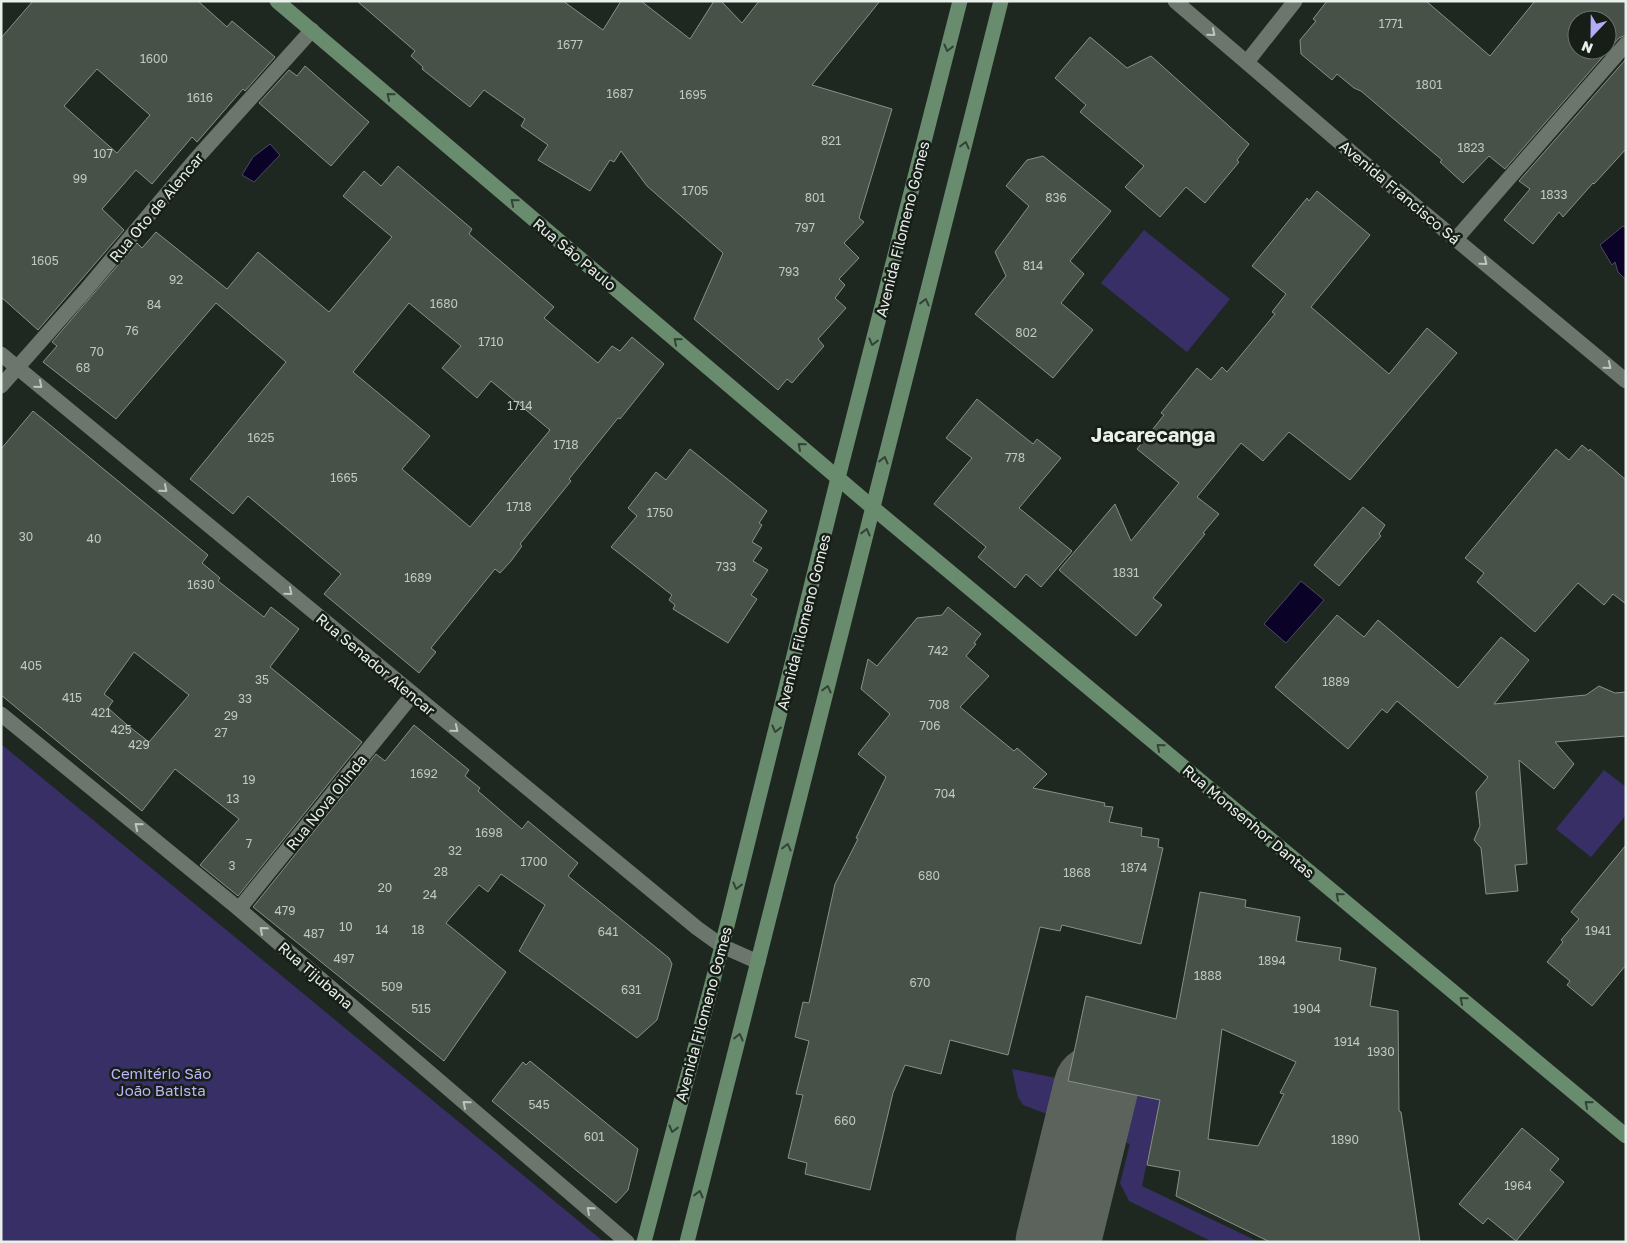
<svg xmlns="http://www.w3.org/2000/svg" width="1627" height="1243" font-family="'Golos Text',sans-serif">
  <rect width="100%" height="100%" fill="#1f2820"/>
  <!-- green -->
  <g fill="#392f67">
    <path d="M1144 230 1230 299 1187 352 1101 283Z"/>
    <path d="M1 744 604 1242H1Z"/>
    <path d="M1604 770 1626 787V815L1591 857 1556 829Z"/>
    <path d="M1012 1069 1080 1083 1071 1123 1023 1105 1018 1097Z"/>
    <path d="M1108 1089 1160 1100 1142 1186 1259 1242H1213L1129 1201 1120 1183 1130 1144 1097 1133Z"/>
  </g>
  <!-- water -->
  <g fill="#0b0227" stroke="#4e4962">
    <path d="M270 144 280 155 254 182 242 175 253 157Z"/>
    <path d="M1623 226 1626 228V280L1618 272 1615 262 1612 265 1600 245Z"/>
    <path d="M1301 581 1324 600 1286 643 1264 624Z"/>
  </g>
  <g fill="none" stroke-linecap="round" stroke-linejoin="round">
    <!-- taxiway -->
    <path stroke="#5b635c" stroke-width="85" d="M1058 1242 1096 1087"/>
  </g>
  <!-- building -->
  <g fill="#475148" stroke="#869187" fill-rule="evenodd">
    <path d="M33 1H198L227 27 232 21 275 57 245 91 243 89 197 142 192 137 152 184 136 170 102 209 124 230 38 330 1 297V38ZM97 69 150 115 117 153 64 106Z"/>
    <path d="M357 1H563L603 30 621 1H641L690 39 714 1H721L742 23 759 1H880L812 85 892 109 859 218 864 222 844 243 859 258 839 279 845 285 835 298 846 308 818 339 824 346 792 383 787 379 778 390 694 319 723 253 647 186 621 151 614 162 610 160 590 191 538 160 548 145 521 126 525 119 484 90 470 107 422 69 423 67 411 56 415 51Z"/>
    <path d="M1327 1H1426L1490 56 1535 1H1626V35L1619 38 1505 169 1489 156 1463 183 1440 162 1442 160 1361 91 1354 88 1337 74 1332 80 1301 54 1300 40 1316 21 1313 19ZM1577 20H1607V50H1577Z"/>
    <path d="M1090 37 1127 68 1151 56 1249 144 1237 160 1239 162 1205 203 1186 187 1160 217 1125 187 1144 166 1080 112 1086 105 1055 78Z"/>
    <path d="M1626 59V149L1594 184 1593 183 1563 217 1559 212 1533 244 1504 220 1530 189 1519 181Z"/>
    <path d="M305 66 369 122 331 166 259 103 289 70 297 76Z"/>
    <path d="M1043 156 1111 211 1070 261 1084 274 1061 303 1093 330 1053 378 975 314 1006 276 995 252 1029 206 1006 186 1027 160Z"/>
    <path d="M398 166 472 229 469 234 554 307 544 318 598 363 612 346 620 351 632 337 664 364 620 419 618 418 569 479 571 481 520 544 522 546 511 561 500 573 495 569 431 648 436 652 419 673 324 594 341 574 248 496 233 514 190 479 286 362 216 303 116 419 43 362 57 346 52 342 137 243 142 248 156 232 227 289 258 252 329 312 392 237 343 196 364 171 381 186ZM409 303 461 346 442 368 477 398 491 381 550 430 470 527 402 469 430 436 353 372Z"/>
    <path d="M1317 191 1370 235 1311 307 1389 374 1427 328 1457 353 1350 480 1289 432 1263 461 1241 443 1197 497 1219 514 1203 533 1205 534 1153 598 1162 605 1136 636 1059 570 1115 504 1131 541 1179 483 1137 449 1164 415 1161 413 1197 368 1211 380 1222 367 1227 372 1275 314 1272 312 1286 294 1252 266 1307 198 1309 201Z"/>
    <path d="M977 399 1033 444 1037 439 1061 458 1019 508 1072 551 1041 587 1026 574 1015 588 978 557 986 547 934 504 972 458 946 438Z"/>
    <path d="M33 411 208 555 202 563 220 578 218 581 264 617 271 607 299 629 270 667 362 742 238 896 200 865 239 819 175 769 142 811 1 695V449ZM134 652 189 695 149 742 126 724 108 708 113 701 104 694Z"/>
    <path d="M1582 445 1589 451 1590 449 1626 480V604L1613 594 1604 605 1578 583 1535 632 1477 582 1484 573 1465 558 1556 449 1569 460Z"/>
    <path d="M690 449 767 511 759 523 762 525 752 542 762 548 753 561 768 570 751 595 757 599 728 643 673 609 675 605 669 600 672 595 611 547 637 516 628 508 656 472 666 480Z"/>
    <path d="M1363 507 1385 525 1379 534 1381 536 1339 586 1314 565Z"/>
    <path d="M948 607 981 634 974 643 976 644 966 656 989 676 960 707 1014 751 1017 748 1047 774 1033 788 1105 803 1104 806 1113 807 1109 822 1142 828 1141 836 1159 839 1158 847 1163 848 1141 944 1062 925 1060 931 1040 927 1008 1055 950 1040 941 1074 905 1065 893 1093 870 1190 805 1174 807 1163 788 1158 803 1095 796 1094 809 1041 795 1037 803 1002 809 1003 835 884 858 839 856 838 886 777 858 754 890 714 861 689 868 659 877 666 917 618 942 615Z"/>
    <path d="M1337 615 1364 637 1378 620 1458 688 1501 637 1529 660 1494 704 1586 695 1599 686 1615 693 1626 692V736L1555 742 1574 764 1554 789 1519 760 1527 864 1515 865 1518 891 1486 894 1481 848 1474 840 1480 826 1476 792 1488 777 1397 701 1387 713 1382 709 1348 749 1275 687Z"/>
    <path d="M414 725 469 770 465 776 480 788 478 791 522 829 528 821 578 863 568 876 669 958 672 964 657 1020 637 1038 519 951 545 905 501 874 488 892 479 885 446 923 506 972 444 1061 253 907 376 754 385 761Z"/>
    <path d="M1626 845V965L1592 1006 1567 985 1570 981 1547 962 1563 942 1561 940 1579 919 1571 912Z"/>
    <path d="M1200 892 1246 900 1245 907 1300 917 1296 941 1341 948 1339 960 1376 968 1370 1006 1398 1011 1399 1111 1401 1112 1420 1242H1270L1176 1196 1180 1171 1147 1165 1160 1100 1068 1081 1086 996 1176 1019ZM1222 1029 1296 1062 1280 1093 1284 1094 1258 1146 1208 1139Z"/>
    <path d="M530 1061 638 1149 628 1190 616 1203 492 1101 523 1062 526 1065Z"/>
    <path d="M1522 1128 1559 1159 1550 1170 1564 1182 1516 1241 1488 1218 1483 1224 1459 1204Z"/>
  </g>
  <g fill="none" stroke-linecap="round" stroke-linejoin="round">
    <!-- street -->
    <g stroke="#6c766d" stroke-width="15">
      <path d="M1175 1 1358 158 1626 381"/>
      <path d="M1247 62 1295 1"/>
      <path d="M1456 239 1626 44"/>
      <path d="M1 354 697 928 722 946 758 962"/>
      <path d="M1 386 85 291 195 160 312 30"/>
      <path d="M1 714 239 909 627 1242"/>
      <path d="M239 909 413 694"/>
    </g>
    <!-- secondary -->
    <g stroke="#698c6f" stroke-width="15">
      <path d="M277 1 872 507 1626 1136"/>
      <path d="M644 1242 722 946 838 478 960 1"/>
      <path d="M687 1242 1001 1"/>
    </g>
  </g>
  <!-- one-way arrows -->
  <defs><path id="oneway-chevron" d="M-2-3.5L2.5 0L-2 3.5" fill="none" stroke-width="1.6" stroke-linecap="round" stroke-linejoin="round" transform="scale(1.25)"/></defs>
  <g stroke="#bdc5be">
    <use href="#oneway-chevron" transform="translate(1212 33) rotate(40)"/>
    <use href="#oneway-chevron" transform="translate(1484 262) rotate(40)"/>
    <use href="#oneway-chevron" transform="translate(1608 366) rotate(40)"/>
    <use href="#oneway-chevron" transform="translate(39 385) rotate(40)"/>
    <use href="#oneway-chevron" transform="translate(164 489) rotate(40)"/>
    <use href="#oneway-chevron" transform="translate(289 592) rotate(40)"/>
    <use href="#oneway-chevron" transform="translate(455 729) rotate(39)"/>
    <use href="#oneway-chevron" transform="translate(138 826) rotate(-141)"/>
    <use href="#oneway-chevron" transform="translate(263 930) rotate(-139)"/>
    <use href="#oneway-chevron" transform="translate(466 1104) rotate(-139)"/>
    <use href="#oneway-chevron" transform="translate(590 1210) rotate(-139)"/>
  </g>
  <g stroke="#334436">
    <use href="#oneway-chevron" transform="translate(948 48) rotate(104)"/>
    <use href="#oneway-chevron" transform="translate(390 96) rotate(-140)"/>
    <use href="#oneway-chevron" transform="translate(965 145) rotate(-76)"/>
    <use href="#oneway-chevron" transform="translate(514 202) rotate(-140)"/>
    <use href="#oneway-chevron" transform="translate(925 302) rotate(-76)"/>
    <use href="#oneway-chevron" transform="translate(677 341) rotate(-140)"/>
    <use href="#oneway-chevron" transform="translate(873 342) rotate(104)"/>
    <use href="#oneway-chevron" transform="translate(801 446) rotate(-139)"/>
    <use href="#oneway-chevron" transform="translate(884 460) rotate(-76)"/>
    <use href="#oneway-chevron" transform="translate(866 532) rotate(-76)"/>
    <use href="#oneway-chevron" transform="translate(827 689) rotate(-76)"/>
    <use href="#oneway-chevron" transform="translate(776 729) rotate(104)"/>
    <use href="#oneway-chevron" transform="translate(1160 747) rotate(-140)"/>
    <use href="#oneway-chevron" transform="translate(787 847) rotate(-76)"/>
    <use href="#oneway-chevron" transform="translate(737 886) rotate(104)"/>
    <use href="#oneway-chevron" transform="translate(1339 896) rotate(-140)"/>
    <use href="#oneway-chevron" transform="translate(1463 1000) rotate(-140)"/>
    <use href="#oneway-chevron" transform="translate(739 1037) rotate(-76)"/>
    <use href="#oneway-chevron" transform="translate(1588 1104) rotate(-140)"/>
    <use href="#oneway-chevron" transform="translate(673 1129) rotate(104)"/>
    <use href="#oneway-chevron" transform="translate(699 1194) rotate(-76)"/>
  </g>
  <g text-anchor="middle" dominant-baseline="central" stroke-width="5" stroke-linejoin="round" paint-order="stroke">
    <!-- number labels -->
    <g font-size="12" fill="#c0c8c2">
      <text x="1391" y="23">1771</text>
      <text x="570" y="44">1677</text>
      <text x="154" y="58">1600</text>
      <text x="1429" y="84">1801</text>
      <text x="620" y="93">1687</text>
      <text x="693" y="94">1695</text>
      <text x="200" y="97">1616</text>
      <text x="831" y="140">821</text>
      <text x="1471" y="147">1823</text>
      <text x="103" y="153">107</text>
      <text x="80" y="178">99</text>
      <text x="695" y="190">1705</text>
      <text x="1554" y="194">1833</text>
      <text x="815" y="197">801</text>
      <text x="1056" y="197">836</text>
      <text x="805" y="227">797</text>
      <text x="45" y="260">1605</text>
      <text x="1033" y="265">814</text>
      <text x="789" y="271">793</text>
      <text x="176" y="279">92</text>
      <text x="444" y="303">1680</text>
      <text x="154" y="304">84</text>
      <text x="132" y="330">76</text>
      <text x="1026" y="332">802</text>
      <text x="491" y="341">1710</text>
      <text x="97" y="351">70</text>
      <text x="83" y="367">68</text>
      <text x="520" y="405">1714</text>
      <text x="261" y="437">1625</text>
      <text x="566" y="444">1718</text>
      <text x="1015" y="457">778</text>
      <text x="344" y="477">1665</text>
      <text x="519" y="506">1718</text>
      <text x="660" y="512">1750</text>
      <text x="26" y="536">30</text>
      <text x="94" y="538">40</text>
      <text x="726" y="566">733</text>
      <text x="1126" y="572">1831</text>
      <text x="418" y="577">1689</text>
      <text x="201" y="584">1630</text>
      <text x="938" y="650">742</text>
      <text x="31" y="665">405</text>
      <text x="262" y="679">35</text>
      <text x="1336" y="681">1889</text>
      <text x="72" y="697">415</text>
      <text x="245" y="698">33</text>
      <text x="939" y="704">708</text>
      <text x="101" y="712">421</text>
      <text x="231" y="715">29</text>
      <text x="930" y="725">706</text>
      <text x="121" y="729">425</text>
      <text x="221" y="732">27</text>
      <text x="139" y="744">429</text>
      <text x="424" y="773">1692</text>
      <text x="249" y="779">19</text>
      <text x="945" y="793">704</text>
      <text x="233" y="798">13</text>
      <text x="489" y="832">1698</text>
      <text x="249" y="843">7</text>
      <text x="455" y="850">32</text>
      <text x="534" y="861">1700</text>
      <text x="232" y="865">3</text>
      <text x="1134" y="867">1874</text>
      <text x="441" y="871">28</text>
      <text x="1077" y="872">1868</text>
      <text x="929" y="875">680</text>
      <text x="385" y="887">20</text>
      <text x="430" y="894">24</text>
      <text x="285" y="910">479</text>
      <text x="346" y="926">10</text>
      <text x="382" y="929">14</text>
      <text x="418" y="929">18</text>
      <text x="1598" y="930">1941</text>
      <text x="608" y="931">641</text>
      <text x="314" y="933">487</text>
      <text x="344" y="958">497</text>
      <text x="1272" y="960">1894</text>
      <text x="1208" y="975">1888</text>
      <text x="920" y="982">670</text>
      <text x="392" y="986">509</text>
      <text x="631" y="989">631</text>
      <text x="421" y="1008">515</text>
      <text x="1307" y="1008">1904</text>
      <text x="1347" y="1041">1914</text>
      <text x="1381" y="1051">1930</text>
      <text x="539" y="1104">545</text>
      <text x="845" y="1120">660</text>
      <text x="594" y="1136">601</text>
      <text x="1345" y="1139">1890</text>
      <text x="1518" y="1185">1964</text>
    </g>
    <!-- street labels -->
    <g font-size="15" fill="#e9efea" stroke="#161e17">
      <text transform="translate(1400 192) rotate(40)">Avenida Francisco Sá</text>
      <text transform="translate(156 207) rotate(-50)">Rua Oto de Alencar</text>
      <text transform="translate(902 229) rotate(-76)">Avenida Filomeno Gomes</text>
      <text transform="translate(575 254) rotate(40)">Rua São Paulo</text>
      <text transform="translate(803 622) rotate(-76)">Avenida Filomeno Gomes</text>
      <text transform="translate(376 664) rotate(40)">Rua Senador Alencar</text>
      <text transform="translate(326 802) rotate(-51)">Rua Nova Olinda</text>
      <text transform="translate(1249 821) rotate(40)">Rua Monsenhor Dantas</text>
      <text transform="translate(316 975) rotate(41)">Rua Tijubana</text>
      <text transform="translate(703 1014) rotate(-75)">Avenida Filomeno Gomes</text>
    </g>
    <!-- park labels -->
    <g font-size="15" fill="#bbb5f7" stroke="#161e17">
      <text x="161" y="1073">Cemitério São<tspan x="161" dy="17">João Batista</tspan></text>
    </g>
    <!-- district labels -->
    <g font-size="20" font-weight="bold" fill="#e9efea" stroke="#161e17">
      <text x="1153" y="434">Jacarecanga</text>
    </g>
  </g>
  <!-- border -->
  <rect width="1627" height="1243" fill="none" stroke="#e9efea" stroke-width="5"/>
  <!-- north arrow -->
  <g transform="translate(1592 35) rotate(202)"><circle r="24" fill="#161e17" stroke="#6a726b"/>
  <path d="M0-4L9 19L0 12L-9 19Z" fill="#b4acf9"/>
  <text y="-8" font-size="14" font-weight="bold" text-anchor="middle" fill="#e9efea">N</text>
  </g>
</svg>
